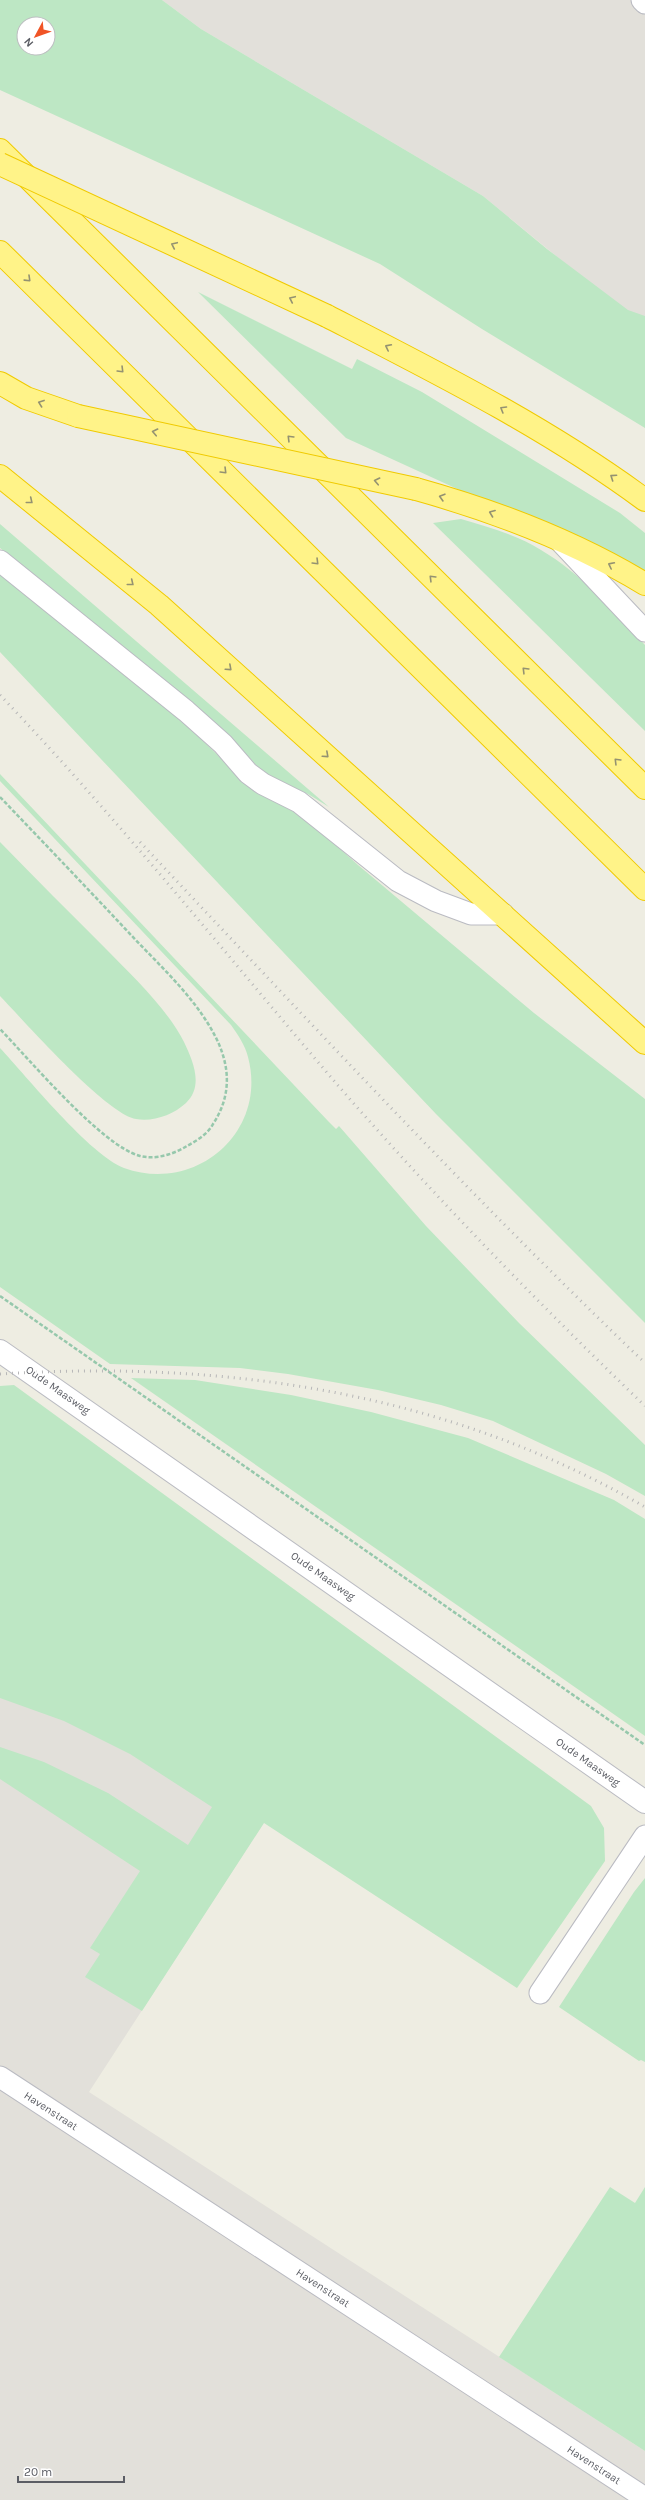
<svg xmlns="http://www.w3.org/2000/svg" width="645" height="2500" font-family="Karla,sans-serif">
  <rect width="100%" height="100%" fill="#eeede2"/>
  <!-- industrial -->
  <g fill="#e2e0da">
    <path d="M162 0H645V329L483 196 201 29Z"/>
    <path d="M0 1626 272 1810 89 2092 645 2451V2500H0Z"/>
  </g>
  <!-- green -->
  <g fill="#bde7c4" fill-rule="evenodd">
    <path d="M0 0H162L201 29 483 196 547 249 628 310 645 316V428L482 329 380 264 0 90ZM24 24H48V48H24Z"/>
    <path d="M198 292 352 369 357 359 422 392 620 513 645 533V575L346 438Z"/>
    <path d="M461 519C487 527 518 535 541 550 582 574 613 611 645 645V731L433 523Z"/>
    <path d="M0 524 329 807 308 794 265 775 227 733 194 705 0 548Z"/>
    <path d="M0 573 182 720 255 792 291 809 308 820 358 865 534 1013 645 1099V1323L436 1114 0 652Z"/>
    <path d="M0 774 328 1121 336 1129 339 1126 426 1226 519 1323 645 1445V1496L606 1474 493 1421 441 1405 378 1390 288 1374 240 1368 110 1364 0 1287V1048C27 1077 90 1155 124 1168 196 1194 268 1132 248 1057 245 1045 238 1035 231 1025L0 781Z"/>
    <path d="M0 842C35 878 71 914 106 949 133 977 166 1007 184 1042 193 1061 204 1086 186 1103 173 1115 153 1122 136 1119 106 1114 24 1021 0 996Z"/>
    <path d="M131 1378 195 1380 291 1395 371 1412 468 1438 614 1500 645 1519V1736Z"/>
    <path d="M14 1385 591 1806 604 1828 605 1861 517 1988 264 1823 142 2011 85 1977 100 1954 90 1948 140 1871 0 1779V1747L44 1762 108 1793 188 1845 212 1807 130 1754 64 1721 0 1698V1386Z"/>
    <path d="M645 1878V2062L641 2060 639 2061 559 2007 634 1892Z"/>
    <path d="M610 2187 635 2203 645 2187V2451L499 2357Z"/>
  </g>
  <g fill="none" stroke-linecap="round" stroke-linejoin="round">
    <!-- lane casing -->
    <g stroke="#babbc2" stroke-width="23">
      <g id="lane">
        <path d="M642 0 645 3"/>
        <path d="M560 541 645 631"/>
        <path d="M0 561 186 711 223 744 248 773 263 784 299 802 398 881 436 901 471 914H503"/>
        <path d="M540 1993 645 1836"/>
        <path d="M0 2077 645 2498"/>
      </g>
    </g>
    <!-- street casing -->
    <g stroke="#babbc2" stroke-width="24">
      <path id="street" d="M0 1351 645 1802"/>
    </g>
    <!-- highway casing -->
    <g stroke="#f0ca00" stroke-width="24">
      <g id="highway">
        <path d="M0 150 645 788"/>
        <path d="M0 252 645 889"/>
        <path d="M327 316C436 372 546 427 645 500"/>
        <path d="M0 383 26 398 78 416"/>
        <path d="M0 476 159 605 645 1043"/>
        <path d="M416 489C495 511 574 541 645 584"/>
      </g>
    </g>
    <!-- path -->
    <g stroke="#96c8ac" stroke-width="2.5" stroke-dasharray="4 2" stroke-linecap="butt">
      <path d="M0 797C44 843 88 889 131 935 162 968 199 1001 218 1042 231 1071 230 1098 213 1124 208 1134 196 1141 187 1146 174 1154 156 1160 140 1156 102 1146 30 1060 0 1029"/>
      <path d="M0 1296 645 1745"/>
    </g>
    <!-- lane -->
    <use href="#lane" stroke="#fff" stroke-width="21"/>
    <!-- street -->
    <use href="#street" stroke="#fff" stroke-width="22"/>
    <!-- highway -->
    <use href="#highway" stroke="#fff388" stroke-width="22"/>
    <!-- rail -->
    <g stroke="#b6b6b7" stroke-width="3" stroke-dasharray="1 5" stroke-linecap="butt">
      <path d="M0 695C118 819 224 952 335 1082 433 1195 537 1302 645 1406"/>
      <path d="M140 842C306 1018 470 1196 645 1363"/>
      <path d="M0 1374C227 1360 446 1392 645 1507"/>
    </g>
    <!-- highway-bridge casing -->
    <g stroke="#f0ca00" stroke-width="24" stroke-linecap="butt">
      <g id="highway-bridge">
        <path d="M0 164 327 316"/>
        <path d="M78 416 416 489"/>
      </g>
    </g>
    <!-- highway-bridge -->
    <use href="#highway-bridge" stroke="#fff388" stroke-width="22"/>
  </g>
  <!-- one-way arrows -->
  <defs><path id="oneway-chevron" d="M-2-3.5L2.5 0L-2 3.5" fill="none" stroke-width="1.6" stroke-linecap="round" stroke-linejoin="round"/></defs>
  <g stroke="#949271">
    <use href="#oneway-chevron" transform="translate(174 245) rotate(-155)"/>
    <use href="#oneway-chevron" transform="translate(28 279) rotate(44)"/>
    <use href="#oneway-chevron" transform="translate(292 299) rotate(-155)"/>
    <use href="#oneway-chevron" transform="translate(388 347) rotate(-153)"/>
    <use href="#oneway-chevron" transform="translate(121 370) rotate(45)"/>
    <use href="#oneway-chevron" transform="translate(41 403) rotate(-160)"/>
    <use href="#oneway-chevron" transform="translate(503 409) rotate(-149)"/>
    <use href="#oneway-chevron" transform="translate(155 432) rotate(-168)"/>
    <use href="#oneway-chevron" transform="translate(290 438) rotate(-135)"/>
    <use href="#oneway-chevron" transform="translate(224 471) rotate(45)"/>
    <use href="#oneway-chevron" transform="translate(613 477) rotate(-146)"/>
    <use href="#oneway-chevron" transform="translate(377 481) rotate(-168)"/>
    <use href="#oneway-chevron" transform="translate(442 497) rotate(-164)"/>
    <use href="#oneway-chevron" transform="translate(30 501) rotate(39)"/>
    <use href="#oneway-chevron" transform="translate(492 513) rotate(-159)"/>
    <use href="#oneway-chevron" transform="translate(316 562) rotate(45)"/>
    <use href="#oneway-chevron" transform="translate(611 565) rotate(-153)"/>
    <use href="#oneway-chevron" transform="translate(432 578) rotate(-135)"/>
    <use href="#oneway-chevron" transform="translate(131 583) rotate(39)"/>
    <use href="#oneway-chevron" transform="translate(229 668) rotate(42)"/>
    <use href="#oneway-chevron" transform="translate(525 670) rotate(-135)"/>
    <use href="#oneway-chevron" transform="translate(326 755) rotate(42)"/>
    <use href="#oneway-chevron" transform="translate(617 761) rotate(-135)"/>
  </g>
  <g text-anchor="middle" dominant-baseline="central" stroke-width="3" stroke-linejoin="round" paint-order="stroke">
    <!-- street labels -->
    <g font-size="11" fill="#5b5d64" stroke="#fff">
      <text transform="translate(58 1390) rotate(35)">Oude Maasweg</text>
      <text transform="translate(323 1576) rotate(35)">Oude Maasweg</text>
      <text transform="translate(588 1762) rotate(35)">Oude Maasweg</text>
      <text transform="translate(51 2111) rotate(33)">Havenstraat</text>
      <text transform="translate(323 2288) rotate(33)">Havenstraat</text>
      <text transform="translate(594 2465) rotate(33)">Havenstraat</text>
    </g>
  </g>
  <!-- north arrow -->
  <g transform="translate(36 36) rotate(229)"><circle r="19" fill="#ffffff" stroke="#bdbec1"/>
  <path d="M0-3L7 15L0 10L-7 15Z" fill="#f05426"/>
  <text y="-6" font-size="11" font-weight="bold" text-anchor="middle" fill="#5b5d64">N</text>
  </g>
  <!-- scale -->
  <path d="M18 2476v6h106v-6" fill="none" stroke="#5b5d64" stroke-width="2"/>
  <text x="24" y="2476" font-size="12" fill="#5b5d64" stroke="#ffffff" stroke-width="3" paint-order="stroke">20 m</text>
</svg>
